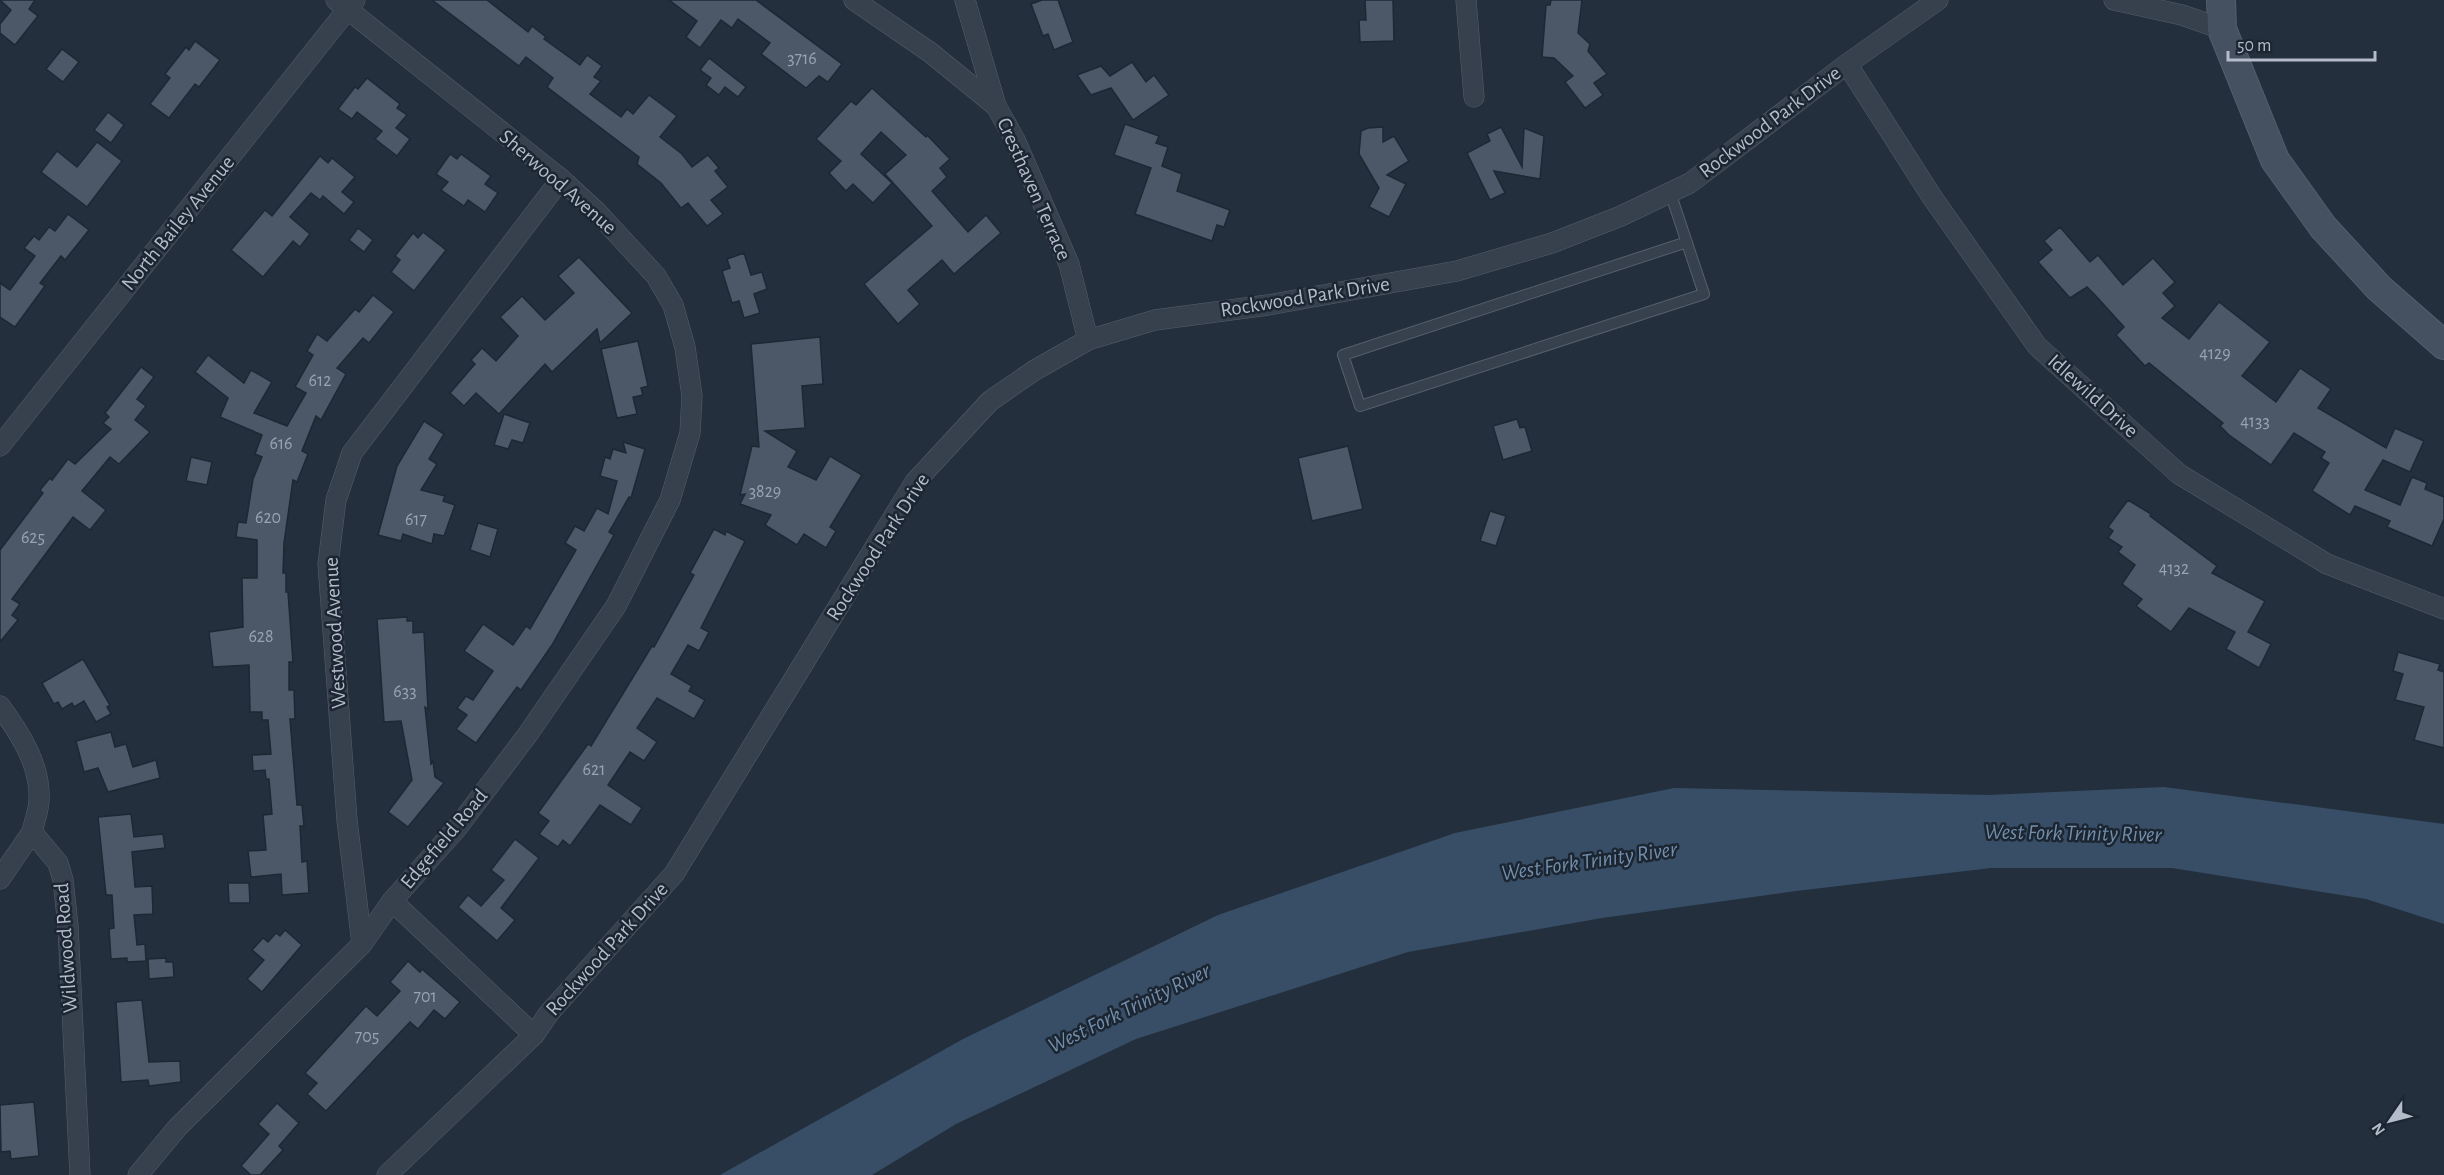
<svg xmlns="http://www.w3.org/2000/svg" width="2444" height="1175" font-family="'Alegreya Sans',sans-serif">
  <rect width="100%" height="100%" fill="#232f3d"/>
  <!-- water -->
  <path fill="#384e66" d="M2164 787 2444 824V924L2366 899 2172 868H1991L1796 891 1602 918 1408 952 1136 1039 956 1124 872 1175H720L963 1039 1218 915 1455 833 1674 788 1988 795Z"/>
  <!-- building -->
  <g fill="#4c5868" stroke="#1e2834" stroke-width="1.5">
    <path d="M0 0H35L29 9 38 16 15 45 0 33V24L11 10Z"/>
    <path d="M432 0H487L528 32 532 26 546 37 544 39 580 65 587 55 602 66 594 77 601 81 590 94 621 117 627 109 633 114 649 95 677 116 660 137 682 154 692 167 708 155 719 168 715 171 728 187 711 200 723 214 707 226 688 203 681 208 661 183 637 164 639 157 547 87 553 78 526 57 519 66Z"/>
    <path d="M669 0H756L842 64 828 82 819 76 806 88 761 54 770 43 738 19 732 28 721 20 700 48 686 37 697 21Z"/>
    <path d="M1042 0H1058L1073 42 1054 50 1048 34 1043 36 1031 4Z"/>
    <path d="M1365 0H1393L1394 41 1360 42 1359 20H1366Z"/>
    <path d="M1551 0H1582L1578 33 1590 44 1588 51 1607 74 1594 83 1603 95 1585 108 1565 82 1573 76 1554 58 1542 57 1546 5H1550Z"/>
    <path d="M195 41 220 60 199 87 195 84 169 118 150 104 170 78 165 74 186 47 189 50Z"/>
    <path d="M62 49 79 62 63 82 46 69Z"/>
    <path d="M709 58 746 87 738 97 725 87 719 95 706 85 711 78 700 70Z"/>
    <path d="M1132 62 1146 82 1154 75 1169 95 1133 120 1111 88 1091 95 1077 75 1101 66 1110 76Z"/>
    <path d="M367 78 400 104 397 108 407 115 396 128 410 139 397 156 375 139 382 131 357 112 352 119 338 109 355 87 358 89Z"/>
    <path d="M872 88 926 137 927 135 950 159 940 168 947 177 932 191 968 232 986 215 1001 233 954 274 942 260 908 290 920 304 898 324 864 284 932 226 885 174 906 155 881 132 861 154 892 183 873 203 853 184 846 191 829 173 841 161 816 139 851 101 856 105Z"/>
    <path d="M108 112 124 125 111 143 94 130Z"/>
    <path d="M1125 124 1159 136 1156 143 1168 147 1162 166 1182 174 1177 191 1230 210 1224 227 1217 225 1212 241 1135 214 1151 168 1114 155Z"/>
    <path d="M1383 127V142L1394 136 1409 161 1387 175 1406 184 1389 217 1369 207 1379 188 1359 154 1361 131 1368 128Z"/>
    <path d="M1501 127 1522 167 1524 128 1544 136 1540 179 1494 171 1505 193 1490 200 1467 153 1490 141 1487 134Z"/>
    <path d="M97 142 122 161 87 207 41 172 57 151 77 167Z"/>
    <path d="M450 154 457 159 461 154 491 176 485 184 498 193 485 212 468 200 464 206 441 190 448 182 436 174Z"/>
    <path d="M320 156 328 163 332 158 355 177 342 192 354 202 344 214 323 196 320 200 311 193 290 217 310 234 300 247 293 241 263 277 231 250 265 210 272 216Z"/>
    <path d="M68 214 89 230 65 260 61 256 40 283 45 286 15 327 0 317V283L10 290 35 256 24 248 34 236 39 240 49 227 55 231Z"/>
    <path d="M2060 227 2090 262 2098 255 2123 285 2153 258 2175 282 2163 293 2175 306 2162 318 2189 339 2219 302 2270 342 2242 376 2276 402 2300 368 2331 389 2318 408 2386 448 2395 428 2424 441 2410 472 2383 460 2365 490 2400 505 2412 477 2427 483 2425 489 2444 497V519L2432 546 2387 527 2390 521 2355 506 2350 515 2312 491 2329 463 2321 458 2325 452 2294 433 2271 465 2229 435 2220 426 2223 423 2149 363 2145 366 2116 335 2124 327 2095 295 2087 287 2070 298 2038 262 2052 250 2044 241Z"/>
    <path d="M358 228 373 240 364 252 349 240Z"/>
    <path d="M423 232 446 250 414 291 391 272 400 260 395 256 413 233 418 238Z"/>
    <path d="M744 253 751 275 762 272 767 289 754 294 760 313 744 318 739 301 732 303 722 271 730 268 727 259Z"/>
    <path d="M579 257 632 313 600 343 597 329 552 372 545 364 499 414 476 393 464 406 450 393 475 364 471 360 482 348 496 361 518 336 500 317 522 296 545 320 574 293 558 276Z"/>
    <path d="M373 295 394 312 369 343 363 338 337 368 346 374 321 420 316 416 302 451 308 454 297 482 293 480 284 543 283 573H286V592H288L293 662H289V690H294L295 719H290L297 805H302L304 826H300L302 862 307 861 309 893 282 895 281 874 251 877 248 851 266 850 263 815 272 814 269 779H266L265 770 253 771 252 755 271 754 268 720H262V712H250L249 665 213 667 209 632 243 627 242 578H257V540L236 537 238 522 246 523 253 479 262 457 255 454 262 435 220 417 228 398 195 372 208 355 244 383 251 370 272 382 254 413 287 426 306 393 295 387 313 355 307 351 317 334 327 341 355 309 359 312Z"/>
    <path d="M820 337 823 384 802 386 805 428 765 431 797 451 788 467 816 480 830 456 862 475 830 527 836 531 826 548 804 534 797 545 765 525 771 515 740 504 745 494 740 495 752 446 759 447 751 344Z"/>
    <path d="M638 341 648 386 641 388 643 395 633 397 637 414 617 418 601 349Z"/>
    <path d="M141 367 154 377 137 399 146 406 135 420 150 432 119 464 110 457 82 491 106 510 90 530 73 517 12 599 20 604 12 615 18 620 0 642V550L43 493 40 490 50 478 52 480 68 459 75 464 111 429 103 423 109 417 105 413Z"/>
    <path d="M504 414 530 423 523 443 512 440 508 449 494 445Z"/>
    <path d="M1517 419 1520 428 1525 427 1532 451 1503 460 1493 426Z"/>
    <path d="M424 421 444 434 429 459 437 464 421 490 445 496 443 501 455 505 444 536 434 534 432 544 403 534 401 541 378 535 397 466Z"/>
    <path d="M623 442 645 449 631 498 629 497 609 532 614 535 552 645 521 690 517 687 476 743 456 729 467 715 457 708 466 696 473 700 493 671 464 651 483 624 513 645 526 626 530 629 576 550 565 543 575 526 584 531 597 508 608 514 617 481 600 476 605 457 610 459 613 449 626 453Z"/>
    <path d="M1348 446 1363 509 1312 521 1298 458Z"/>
    <path d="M191 457 212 462 207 485 186 481Z"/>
    <path d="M2128 500 2151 514 2150 516 2217 566 2212 573 2265 601 2248 632 2271 644 2259 668 2226 649 2235 632 2189 608 2171 632 2136 606 2142 599 2122 584 2135 565 2118 552 2122 547 2108 538 2113 531 2108 527Z"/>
    <path d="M1490 511 1506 516 1496 546 1480 541Z"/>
    <path d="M478 523 498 529 490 557 470 550Z"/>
    <path d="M714 529 725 535 726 531 745 541 701 628 709 632 699 651 688 645 671 674 692 686 689 691 705 700 694 719 657 698 637 728 657 742 644 761 630 752 608 785 642 808 631 825 600 805 570 846 563 840 558 847 539 834 549 821 538 813 588 744 591 746 652 646 654 647 694 575 690 573Z"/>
    <path d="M407 617V621H413V633L424 632 428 709 425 707 431 764 433 761 435 777 444 783 408 827 388 812 412 780 401 721 384 722 377 619Z"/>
    <path d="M2398 652 2440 664 2438 670 2444 672V748L2414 740 2424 707 2395 700 2403 674 2393 671Z"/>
    <path d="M83 659 110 705 107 707 111 714 96 722 84 701 74 707 72 703 62 709 58 702 54 704 42 683Z"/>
    <path d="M111 732 115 747 126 744 133 767 156 760 160 778 108 792 98 768 84 772 76 741Z"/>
    <path d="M131 814 134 837 163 834 165 848 132 852 135 887 152 886 153 914 134 915 137 945 145 944 146 961 127 962V958L111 959 109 929 114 928 112 895H106L98 817Z"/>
    <path d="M515 839 539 858 501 908 515 920 497 941 458 907 468 895 481 906 504 880 491 870Z"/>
    <path d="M228 883H249L250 903H229Z"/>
    <path d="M285 930 302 945 262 992 247 979 264 960 252 950 263 938 268 942 276 933 280 936Z"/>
    <path d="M166 958V962H173L174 977 149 979 148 959Z"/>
    <path d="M408 961 420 972 422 969 460 1002 445 1019 434 1010 418 1029 410 1022 326 1111 307 1094 317 1083 305 1073 366 1006 377 1016 400 991 390 982Z"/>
    <path d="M142 1000 149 1062 180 1061 181 1082 149 1086 148 1080 121 1082 116 1002Z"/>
    <path d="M34 1102 39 1156 11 1159 10 1151 1 1152 0 1105Z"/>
    <path d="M277 1103 299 1123 279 1146 283 1150 260 1175H251L241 1166 269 1134 258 1124Z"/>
  </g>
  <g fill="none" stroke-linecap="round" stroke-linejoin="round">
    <!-- service casing -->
    <g stroke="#555f6b" stroke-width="12">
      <path id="service" d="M1670 192 1704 294 1360 406 1343 355 1687 242"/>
    </g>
    <!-- minor casing -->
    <g stroke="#555f6b" stroke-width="21">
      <g id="minor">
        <path d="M854 0 931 53 996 106 1015 140 1069 264 1088 340"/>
        <path d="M965 0 996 106"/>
        <path d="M1466 0 1474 97"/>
        <path d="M2114 0 2182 15 2222 29"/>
        <path d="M1847 64 1932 197 2037 346 2179 474 2327 564 2444 609"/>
        <path d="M0 446 355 0"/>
        <path d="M0 706C19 732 41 765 39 800 39 810 34 822 32 832L58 863 63 880 68 926 80 1175"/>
        <path d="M0 879 32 832"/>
        <path d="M392 901 534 1035"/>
        <path d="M362 944 347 820 328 564 336 500 352 453 561 179"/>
        <path d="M138 1175 177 1128 362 944 392 901 457 828 528 734 616 606 670 500 690 433 692 396 685 347 673 305 656 276 597 212 561 179 336 0"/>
        <path d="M387 1175 534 1035 549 1013 674 874 915 482 990 401 1035 370 1088 340 1155 320 1268 305 1457 271 1552 243 1621 216 1690 183 1847 64 1938 0"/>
      </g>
    </g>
    <!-- secondary casing -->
    <g stroke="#555f6b" stroke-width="30">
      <path id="secondary" d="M2221 0 2222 29 2275 160 2323 227 2379 288 2444 345"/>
    </g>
    <!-- service -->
    <use href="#service" stroke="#37414d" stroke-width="10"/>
    <!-- minor -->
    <use href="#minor" stroke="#37414d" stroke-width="20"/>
    <!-- secondary -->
    <use href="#secondary" stroke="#455060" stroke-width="28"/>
  </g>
  <g text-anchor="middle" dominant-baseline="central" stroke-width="5" stroke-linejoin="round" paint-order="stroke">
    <!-- number labels -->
    <g font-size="18" fill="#99a3b0">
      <text x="802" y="59">3716</text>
      <text x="2215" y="354">4129</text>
      <text x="320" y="381">612</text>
      <text x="2255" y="422">4133</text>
      <text x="281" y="444">616</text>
      <text x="765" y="492">3829</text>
      <text x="268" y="518">620</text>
      <text x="416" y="520">617</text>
      <text x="33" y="538">625</text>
      <text x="2174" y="569">4132</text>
      <text x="261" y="637">628</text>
      <text x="405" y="692">633</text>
      <text x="594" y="770">621</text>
      <text x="425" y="997">701</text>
      <text x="367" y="1037">705</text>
    </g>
    <!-- street labels -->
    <g font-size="21" fill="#b3bcc8" stroke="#1c2632">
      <text transform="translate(1770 122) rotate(-37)">Rockwood Park Drive</text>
      <text transform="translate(558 182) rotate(41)">Sherwood Avenue</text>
      <text transform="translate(1034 189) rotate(66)">Cresthaven Terrace</text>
      <text transform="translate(178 223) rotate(-51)">North Bailey Avenue</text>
      <text transform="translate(1305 297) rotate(-9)">Rockwood Park Drive</text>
      <text transform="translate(2093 396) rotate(42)">Idlewild Drive</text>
      <text transform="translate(878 547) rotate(-57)">Rockwood Park Drive</text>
      <text transform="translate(335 633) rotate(-93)">Westwood Avenue</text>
      <text transform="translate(444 839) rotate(-50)">Edgefield Road</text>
      <text transform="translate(66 948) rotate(-94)">Wildwood Road</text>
      <text transform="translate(607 949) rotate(-48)">Rockwood Park Drive</text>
    </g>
    <!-- water labels -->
    <g font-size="22" font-style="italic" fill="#738eab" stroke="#1c2632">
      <text transform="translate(2073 833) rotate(1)">West Fork Trinity River</text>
      <text transform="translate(1589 861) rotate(-8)">West Fork Trinity River</text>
      <text transform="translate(1129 1008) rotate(-26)">West Fork Trinity River</text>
    </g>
  </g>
  <!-- north arrow -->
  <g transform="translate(2390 1121) rotate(235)" stroke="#1c2632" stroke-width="4.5" paint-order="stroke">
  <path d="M0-4.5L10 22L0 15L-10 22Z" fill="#b3bcc8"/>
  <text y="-9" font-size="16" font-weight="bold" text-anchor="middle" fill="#b3bcc8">N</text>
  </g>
  <!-- scale -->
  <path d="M2228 51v9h147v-9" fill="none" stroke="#b3bcc8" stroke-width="3"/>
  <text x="2237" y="51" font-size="18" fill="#b3bcc8" stroke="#1c2632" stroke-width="4.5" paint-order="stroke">50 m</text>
</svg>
